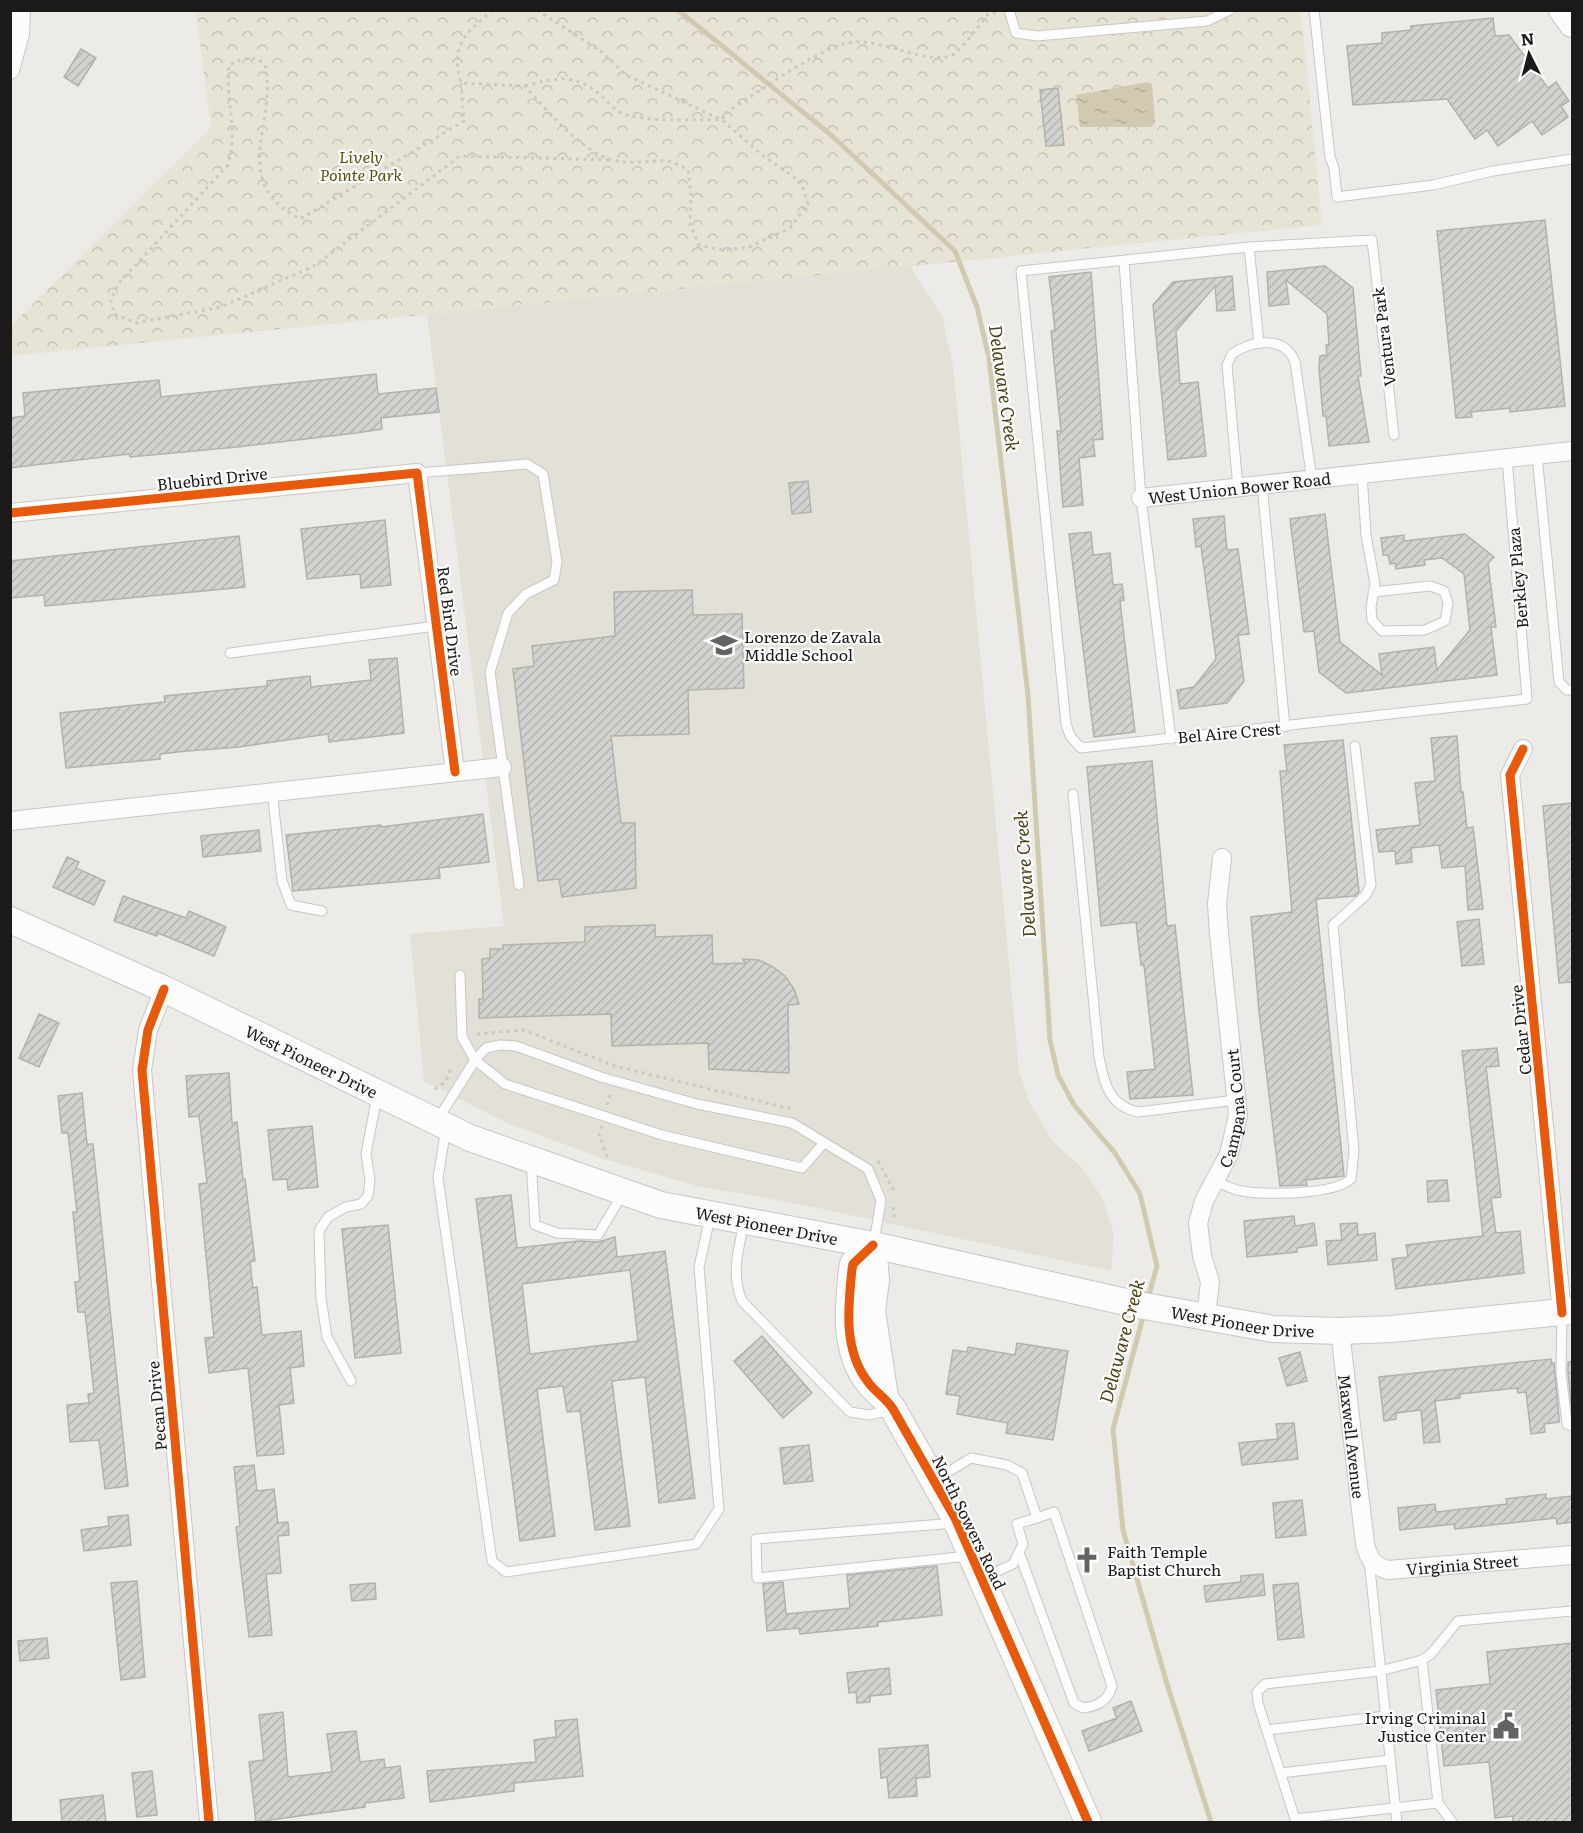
<svg xmlns="http://www.w3.org/2000/svg" width="1583" height="1833" font-family="Literata,serif">
  <defs>
    <pattern id="park-crowns" width="20" height="18" patternUnits="userSpaceOnUse" patternTransform="scale(1.5)"><rect width="20" height="18" fill="#e7e3d5"/><path d="M2 6a3 3 0 1 1 6 0M12 15a3 3 0 1 1 6 0" fill="none" stroke="#c6c2b6"/></pattern>
    <pattern id="water-ripples" width="26" height="14" patternUnits="userSpaceOnUse" patternTransform="scale(1.5)"><rect width="26" height="14" fill="#d1cab1"/><path d="M2 4q2-2 4 0t4 0M15 11q2-2 4 0t4 0" fill="none" stroke="#b3ad98"/></pattern>
    <pattern id="building-hatch" width="6" height="6" patternUnits="userSpaceOnUse" patternTransform="scale(1.5)"><rect width="6" height="6" fill="#d2d2cf"/><path d="M-1 1l2-2M0 6l6-6M5 7l2-2" fill="none" stroke="#b4b4b1"/></pattern>
  </defs>
  <rect width="100%" height="100%" fill="#ecebe8"/>
  <!-- built -->
  <path fill="#e2e0d7" d="M910 266 942 316 953 365 1019 1071 1030 1104 1053 1141 1083 1169 1103 1199 1114 1234 1111 1271 799 1204 697 1186 604 1159 512 1125 424 1081 410 934 504 926 427 314Z"/>
  <!-- park -->
  <path fill="url(#park-crowns)" d="M196 11H1301L1322 225 11 356V326L211 127Z"/>
  <!-- water -->
  <path fill="url(#water-ripples)" d="M1148 82 1152 84 1155 123 1151 127H1080L1076 95Z"/>
  <g fill="none" stroke-linecap="round" stroke-linejoin="round">
    <!-- stream -->
    <g stroke="#d1cab1" stroke-width="5">
      <path d="M678 10 831 135 955 251 977 307 989 358 1028 695 1050 1040 1058 1075 1074 1105 1115 1153 1140 1194 1157 1266 1148 1298"/>
      <path d="M1144 1313 1113 1429 1123 1530 1167 1684 1211 1822"/>
    </g>
  </g>
  <!-- building -->
  <g fill="url(#building-hatch)" stroke="#b1b1ae" stroke-width="1.5" fill-rule="evenodd">
    <path d="M1493 18 1495 36 1509 35 1548 88 1556 82 1569 101 1561 106 1568 117 1542 135 1532 121 1498 146 1487 130 1475 139 1447 99 1353 105 1347 46 1382 43V33L1411 30V26Z"/>
    <path d="M81 49 96 58 78 86 64 77Z"/>
    <path d="M1058 88 1064 145 1046 146 1040 90Z"/>
    <path d="M1545 220 1565 406 1510 412V408L1471 412 1472 417 1456 418 1437 231Z"/>
    <path d="M1325 266 1353 288 1361 376H1358L1369 442 1329 446 1326 416H1323L1319 368 1320 356 1327 355 1326 345H1329L1327 314 1286 280 1289 304 1269 306 1267 272Z"/>
    <path d="M1091 272 1103 439 1093 440 1095 456 1079 458 1083 505 1063 507 1057 431H1061L1051 331 1055 330 1049 277Z"/>
    <path d="M1232 276 1235 310 1217 311 1215 286 1176 331 1180 384 1198 382 1206 456 1168 460 1153 305 1173 282Z"/>
    <path d="M376 374 378 394 436 388 439 412 381 418 382 429 356 433 237 447 130 457 129 454 10 468V418L25 416 23 393 159 380 161 397Z"/>
    <path d="M808 481 811 512 792 514 789 483Z"/>
    <path d="M1325 514 1340 642 1382 675 1379 654 1434 647 1437 670 1470 630 1464 574 1442 558 1424 560 1425 565 1396 569 1395 563 1390 564 1388 555H1383L1381 538 1404 535V541L1465 534 1494 557 1488 563 1496 627H1491L1497 675 1346 693 1319 672 1314 631 1304 632 1290 519Z"/>
    <path d="M1224 516 1227 550 1238 549 1249 634 1238 635 1244 681 1227 703 1180 709 1177 690 1194 687 1216 659 1201 546 1196 547 1193 519Z"/>
    <path d="M385 520 391 585 361 588 360 574 307 579 301 529Z"/>
    <path d="M1091 532 1093 555 1110 553 1113 585 1122 584 1124 600 1120 601 1135 732 1094 737 1069 534Z"/>
    <path d="M239 536 245 587 45 606 44 595 10 598V561Z"/>
    <path d="M692 590 693 615 742 614 744 688 688 690 689 734 611 736 621 823H635L636 888 562 897 559 879 538 881 513 669 534 666 532 646 615 636 614 592Z"/>
    <path d="M397 658 404 733 329 742 328 734 239 747 187 751 160 754V759L66 768 60 713 165 702 164 696 267 686V681L310 676 311 687 371 680 369 660Z"/>
    <path d="M1457 736 1461 793 1463 792 1467 828 1473 827 1483 909 1468 910 1465 866 1442 868 1439 845 1411 848 1412 862 1396 864 1395 851 1379 852 1376 830 1420 825 1415 783 1435 781 1431 738Z"/>
    <path d="M1343 740 1359 892 1355 896 1316 899 1344 1176 1306 1180 1307 1185 1280 1186 1259 1011 1251 917 1292 912 1280 771H1287L1284 745Z"/>
    <path d="M1152 761 1167 926 1175 925 1193 1095 1130 1099 1127 1072 1155 1069 1144 965H1141L1136 922 1101 926 1087 767Z"/>
    <path d="M1572 803V982L1559 983 1543 806Z"/>
    <path d="M483 814 489 862 439 868 440 878 293 891 286 835 381 825V827Z"/>
    <path d="M259 830 261 851 203 857 201 836Z"/>
    <path d="M67 857 79 862 76 868 105 881 94 905 53 887Z"/>
    <path d="M123 896 186 918 189 911 226 927 214 956 158 933 157 936 114 921Z"/>
    <path d="M1479 919 1484 964 1462 966 1457 922Z"/>
    <path d="M655 925V937L712 935 713 964 745 963 743 959 759 960 773 967 785 976 794 989 799 1004 788 1005 789 1073 709 1069 708 1043 612 1046 611 1014 479 1018V999H483L482 959 490 958V949H503V945L585 942V927Z"/>
    <path d="M39 1014 59 1023 39 1067 19 1058Z"/>
    <path d="M1497 1048 1499 1066 1486 1067 1501 1197 1491 1198 1496 1233 1520 1231 1524 1273 1396 1289 1392 1259 1408 1257 1406 1245 1483 1236 1462 1051Z"/>
    <path d="M229 1073 232 1123 237 1122 243 1179H245L255 1261 250 1262 253 1288 257 1287 262 1335 301 1331 304 1366 290 1368 294 1403 279 1405 284 1454 257 1456 248 1368 209 1373 205 1338 214 1337 199 1184 207 1183 199 1116 189 1117 186 1076Z"/>
    <path d="M82 1093 87 1144H93L128 1486 105 1489 99 1440 70 1442 67 1405 89 1403 88 1394 94 1393 85 1312H78L75 1282 80 1281 73 1212H77L68 1133H62L58 1096Z"/>
    <path d="M312 1126 318 1187 288 1190 287 1179 273 1180 268 1130Z"/>
    <path d="M1447 1180 1449 1201 1428 1202 1427 1181Z"/>
    <path d="M511 1195 517 1248 579 1241 598 1242 615 1237 617 1257 665 1251 695 1498 659 1503 645 1377 612 1381 630 1526 595 1530 580 1411 567 1412 563 1386 537 1389 555 1536 520 1541 476 1199ZM630 1270 638 1341 530 1354 522 1284Z"/>
    <path d="M1294 1216 1295 1226 1314 1223 1317 1245 1297 1248V1252L1247 1257 1244 1221Z"/>
    <path d="M1357 1223 1358 1235 1375 1233 1377 1260 1328 1265 1326 1241 1342 1240 1340 1224Z"/>
    <path d="M388 1225 401 1353 355 1358 342 1229Z"/>
    <path d="M762 1336 812 1393 783 1418 734 1361Z"/>
    <path d="M1017 1343 1068 1351 1053 1440 1006 1433 1008 1423 957 1414 960 1396 946 1394 953 1350 967 1352 968 1347 1015 1355Z"/>
    <path d="M1300 1352 1307 1381 1287 1386 1279 1358Z"/>
    <path d="M1551 1359V1363H1554L1559 1418V1422L1544 1424 1545 1432 1531 1434 1526 1392 1518 1393 1517 1388 1460 1394V1398L1435 1401 1440 1442 1424 1443 1421 1410 1396 1413V1419L1384 1421 1379 1377Z"/>
    <path d="M1572 1361V1413L1568 1372V1362Z"/>
    <path d="M1294 1423 1298 1459 1242 1465 1239 1443 1278 1439 1276 1424Z"/>
    <path d="M809 1445 813 1481 784 1484 780 1448Z"/>
    <path d="M254 1465 257 1491 274 1489 278 1523 288 1522 289 1535 278 1536 281 1573 266 1574 272 1635 249 1637 236 1527 240 1526 234 1467Z"/>
    <path d="M1546 1494V1499L1572 1496V1522L1557 1524 1556 1518 1455 1529 1454 1524 1400 1530 1398 1508 1435 1504 1436 1512 1507 1504 1506 1499Z"/>
    <path d="M1302 1500 1306 1535 1276 1538 1273 1503Z"/>
    <path d="M128 1515 131 1545 84 1551 81 1530 109 1526 108 1517Z"/>
    <path d="M937 1566 942 1615 878 1622V1626L800 1634 799 1628 767 1631 763 1584 783 1582 786 1614 850 1608 847 1575Z"/>
    <path d="M1263 1574 1265 1595 1206 1602 1204 1586 1241 1582V1576Z"/>
    <path d="M137 1581 145 1677 121 1680 111 1583Z"/>
    <path d="M375 1583 376 1599 352 1601 350 1585Z"/>
    <path d="M1298 1583 1304 1637 1278 1640 1273 1585Z"/>
    <path d="M47 1638 49 1658 20 1661 18 1641Z"/>
    <path d="M1572 1643V1822H1513V1816L1495 1818 1489 1762 1444 1766 1436 1690 1490 1684 1487 1652Z"/>
    <path d="M889 1668 891 1694 870 1696V1702L857 1703 856 1692 849 1693 847 1673Z"/>
    <path d="M1131 1701 1142 1731 1089 1751 1082 1731 1117 1718 1113 1708Z"/>
    <path d="M283 1712 288 1777 332 1772 327 1734 356 1731 360 1762 384 1759 385 1768 400 1766 404 1798 365 1803V1807L256 1822 249 1762 264 1760 259 1715Z"/>
    <path d="M577 1719 583 1776 514 1783V1791L430 1802 427 1771 536 1762 534 1740 556 1737 555 1721Z"/>
    <path d="M928 1745 930 1777 916 1778 917 1796 889 1798 887 1777 881 1778 879 1749Z"/>
    <path d="M152 1771 157 1815 137 1817 132 1773Z"/>
    <path d="M103 1795 106 1822H62L60 1800Z"/>
  </g>
  <g fill="none" stroke-linecap="round" stroke-linejoin="round">
    <!-- lane casing -->
    <g stroke="#c8c7c4" stroke-width="11">
      <g id="lane">
        <path d="M1009 10 1016 33 1037 36 1207 21 1230 10"/>
        <path d="M1314 10 1330 157 1334 168 1337 197 1433 185 1493 171 1572 159"/>
        <path d="M1249 247 1259 343"/>
        <path d="M1124 262 1141 498 1171 739"/>
        <path d="M1394 435 1372 240 1249 247 1021 271 1066 724 1070 736 1081 748 1527 699 1507 458"/>
        <path d="M1537 455 1559 682 1567 690H1572"/>
        <path d="M417 473 527 464 543 474 557 562 554 580 526 594 508 613 490 672 519 885"/>
        <path d="M1362 474 1366 535 1375 584 1371 607 1372 620 1382 631 1425 630 1445 621 1448 603 1444 591 1430 586 1373 592"/>
        <path d="M1262 485 1285 727"/>
        <path d="M1238 488 1227 365 1232 354C1253 340 1284 335 1295 362L1312 480"/>
        <path d="M230 653 436 626"/>
        <path d="M272 791 282 881 291 905 322 911"/>
        <path d="M1073 794 1099 1057C1104 1083 1109 1106 1138 1112L1236 1100"/>
        <path d="M460 975 462 1037 475 1060 505 1084 662 1135 802 1168 824 1143"/>
        <path d="M437 1121 475 1060 486 1048 500 1045 516 1046 601 1077 697 1104 792 1123 868 1169 881 1200 874 1243"/>
        <path d="M446 1128 438 1178 492 1561 506 1572 696 1544 719 1509 699 1267 710 1217"/>
        <path d="M531 1161 535 1225 557 1233 598 1235 622 1195"/>
        <path d="M1216 1181C1224 1185 1233 1190 1242 1191 1266 1195 1333 1195 1351 1179L1354 1151 1333 925 1365 896 1371 885 1355 746"/>
        <path d="M744 1223C738 1251 731 1274 742 1301L850 1412 869 1415 891 1410"/>
        <path d="M1562 1313 1561 1372 1567 1424 1572 1426"/>
        <path d="M351 1381 327 1337 321 1298 319 1231 328 1217 346 1207 361 1204 368 1196 370 1180 366 1154 377 1096"/>
        <path d="M935 1480 971 1458 1007 1465 1022 1473 1037 1518 1017 1524 1023 1544 1013 1564 983 1578"/>
        <path d="M955 1523 756 1539 757 1578 969 1556"/>
        <path d="M1020 1555 1074 1703 1083 1708C1098 1706 1108 1701 1112 1686L1054 1512 1037 1518"/>
        <path d="M1369 1560 1397 1822"/>
        <path d="M1422 1660 1438 1803 1452 1822"/>
        <path d="M1267 1730 1385 1716"/>
        <path d="M1281 1773 1390 1760"/>
        <path d="M1295 1819 1438 1803"/>
        <path d="M1296 1822 1258 1703 1257 1692 1265 1684 1380 1671 1422 1660 1431 1654 1458 1621 1572 1611"/>
      </g>
    </g>
    <!-- street casing -->
    <g stroke="#c8c7c4" stroke-width="20">
      <g id="street">
        <path d="M10 70 20 34 21 10"/>
        <path id="s1" d="M1141 498 1572 451"/>
        <path d="M10 513 417 473 455 772"/>
        <path d="M1523 749 1510 775 1562 1313"/>
        <path d="M10 821 502 767"/>
        <path d="M164 989 148 1030 142 1070 209 1822"/>
        <path id="s2" d="M1206 1317 1210 1282 1202 1256 1198 1223 1204 1201 1229 1154 1238 1115 1219 934 1217 904 1222 858"/>
        <path id="s3" d="M1340 1331 1365 1544C1369 1559 1372 1565 1388 1570L1572 1555"/>
      </g>
    </g>
    <!-- secondary casing -->
    <g stroke="#c8c7c4" stroke-width="28">
      <g id="secondary">
        <path d="M1562 10 1572 24"/>
        <path id="s4" d="M10 920 164 989 470 1138 661 1205 873 1245 1139 1305 1273 1329 1340 1331 1392 1329 1572 1311"/>
        <path d="M873 1245 853 1264 852 1269C848 1306 843 1350 868 1382 875 1392 886 1398 893 1409L955 1518 1088 1822"/>
        <path d="M873 1245 876 1280 872 1311 885 1397"/>
      </g>
    </g>
    <!-- path -->
    <g stroke="#c9c9c8" stroke-width="3" stroke-dasharray="3 4.5" stroke-linecap="butt">
      <path d="M493 10C465 33 450 46 461 83L525 86C544 108 583 152 612 160 631 165 649 160 667 161 674 161 682 167 688 170L691 193 690 224 699 245 723 250 747 248 790 228 808 204 801 182 761 154 722 120 626 75 602 52 537 10"/>
      <path d="M461 83 464 121 300 219C227 181 278 125 265 64 252 55 243 58 229 65 225 102 239 126 228 165L118 284 111 300 114 314 136 323 221 307 314 266 460 156 611 160"/>
      <path d="M525 86C558 77 575 73 603 97 609 103 616 112 624 114 654 123 690 119 722 120L725 113C761 91 804 57 844 44 879 33 928 70 956 53 959 51 985 19 988 14L999 13"/>
      <path d="M477 1034 524 1030 615 1066 792 1109"/>
      <path d="M435 1089 446 1081 452 1066"/>
      <path d="M607 1105 611 1092"/>
      <path d="M602 1126 599 1134 608 1159"/>
      <path d="M878 1161 893 1189V1194"/>
      <path d="M893 1207 895 1220"/>
    </g>
    <!-- lane -->
    <use href="#lane" stroke="#fcfcfc" stroke-width="9"/>
    <!-- street -->
    <use href="#street" stroke="#fcfcfc" stroke-width="18"/>
    <!-- secondary -->
    <use href="#secondary" stroke="#fcfcfc" stroke-width="26"/>
    <!-- cycleway casing -->
    <g stroke="#fff" stroke-width="13">
      <g id="cycleway">
        <path d="M10 513 417 473 455 772"/>
        <path d="M1523 749 1510 775 1562 1313"/>
        <path d="M164 989 148 1030 142 1070 209 1822"/>
        <path d="M873 1245 853 1264 852 1269C848 1306 843 1350 868 1382 875 1392 886 1398 893 1409L955 1518 1088 1822"/>
      </g>
    </g>
    <!-- cycleway -->
    <use href="#cycleway" stroke="#e8590c" stroke-width="9"/>
  </g>
  <!-- icons -->
  <defs>
    <g id="school-bare" transform="scale(2.07)"><path d="M0-5L7-2L0 1L-7-2ZM-4 1L0 2.5L4 1V4Q0 6-4 4Z" fill="#646361" stroke="#fff" stroke-width="2.5" paint-order="stroke"/></g>
    <g id="church-bare" transform="scale(2.07)"><path d="M-1.2-6h2.4v3.5h3.3v2.4h-3.3V6h-2.4V-.1h-3.3v-2.4h3.3Z" fill="#646361" stroke="#fff" stroke-width="2.5" paint-order="stroke"/></g>
    <g id="civic-bare" transform="scale(2.07)"><path d="M-.6-6.5H3V-4.5H.6V-3L4-1V1h2V6H-6V1h2V-1L-.6-3ZM-1.2 2.5V6h2.4V2.5Z" fill="#646361" stroke="#fff" stroke-width="2.5" paint-order="stroke"/></g>
  </defs>
  <g fill-rule="evenodd">
    <use href="#school-bare" x="724" y="645"/>
    <use href="#church-bare" x="1087" y="1560"/>
    <use href="#civic-bare" x="1506" y="1726"/>
  </g>
  <g text-anchor="middle" dominant-baseline="central" stroke-width="4.5" stroke-linejoin="round" paint-order="stroke">
    <!-- park labels -->
    <g font-size="16" font-style="italic" fill="#5c4d10" stroke="#fff">
      <text x="361" y="156">Lively<tspan x="361" dy="18">Pointe Park</tspan></text>
    </g>
    <!-- street labels -->
    <g font-size="16" fill="#1b1a18" stroke="#fff">
      <text transform="translate(1383 337) rotate(-97)">Ventura Park</text>
      <text transform="translate(212 478) rotate(-6)">Bluebird Drive</text>
      <text stroke="none"><textPath href="#s1" startOffset="99">West Union Bower Road</textPath></text>
      <text transform="translate(1517 578) rotate(-95)">Berkley Plaza</text>
      <text transform="translate(451 621) rotate(83)">Red Bird Drive</text>
      <text transform="translate(1229 732) rotate(-5)">Bel Aire Crest</text>
      <text transform="translate(1520 1030) rotate(-96)">Cedar Drive</text>
      <text stroke="none"><textPath href="#s4" startOffset="333">West Pioneer Drive</textPath></text>
      <text stroke="none"><textPath href="#s2" startOffset="218">Campana Court</textPath></text>
      <text stroke="none"><textPath href="#s4" startOffset="819">West Pioneer Drive</textPath></text>
      <text stroke="none"><textPath href="#s4" startOffset="1305">West Pioneer Drive</textPath></text>
      <text transform="translate(156 1406) rotate(-95)">Pecan Drive</text>
      <text stroke="none"><textPath href="#s3" startOffset="106">Maxwell Avenue</textPath></text>
      <text transform="translate(970 1522) rotate(64)">North Sowers Road</text>
      <text stroke="none"><textPath href="#s3" startOffset="326">Virginia Street</textPath></text>
    </g>
    <!-- poi labels -->
    <g font-size="16" fill="#1b1a18" stroke="#fff" text-anchor="start">
      <text x="744" y="636">Lorenzo de Zavala<tspan x="744" dy="18">Middle School</tspan></text>
      <text x="1107" y="1551">Faith Temple<tspan x="1107" dy="18">Baptist Church</tspan></text>
      <text x="1486" y="1717" text-anchor="end">Irving Criminal<tspan x="1486" dy="18">Justice Center</tspan></text>
    </g>
    <!-- water labels -->
    <g font-size="18" font-style="italic" fill="#4a3e12" stroke="#fff">
      <text transform="translate(1005 388) rotate(82)">Delaware Creek</text>
      <text transform="translate(1024 874) rotate(-94)">Delaware Creek</text>
      <text transform="translate(1121 1341) rotate(-75)">Delaware Creek</text>
    </g>
  </g>
  <!-- border -->
  <rect width="1583" height="1833" fill="none" stroke="#1b1a18" stroke-width="24"/>
  <!-- north arrow -->
  <g transform="translate(1529 54) rotate(354)" stroke="#ffffff" stroke-width="4.5" paint-order="stroke">
  <path d="M0-4.5L10 22L0 15L-10 22Z" fill="#1b1a18"/>
  <text y="-9" font-size="16" font-weight="bold" text-anchor="middle" fill="#1b1a18">N</text>
  </g>
</svg>
